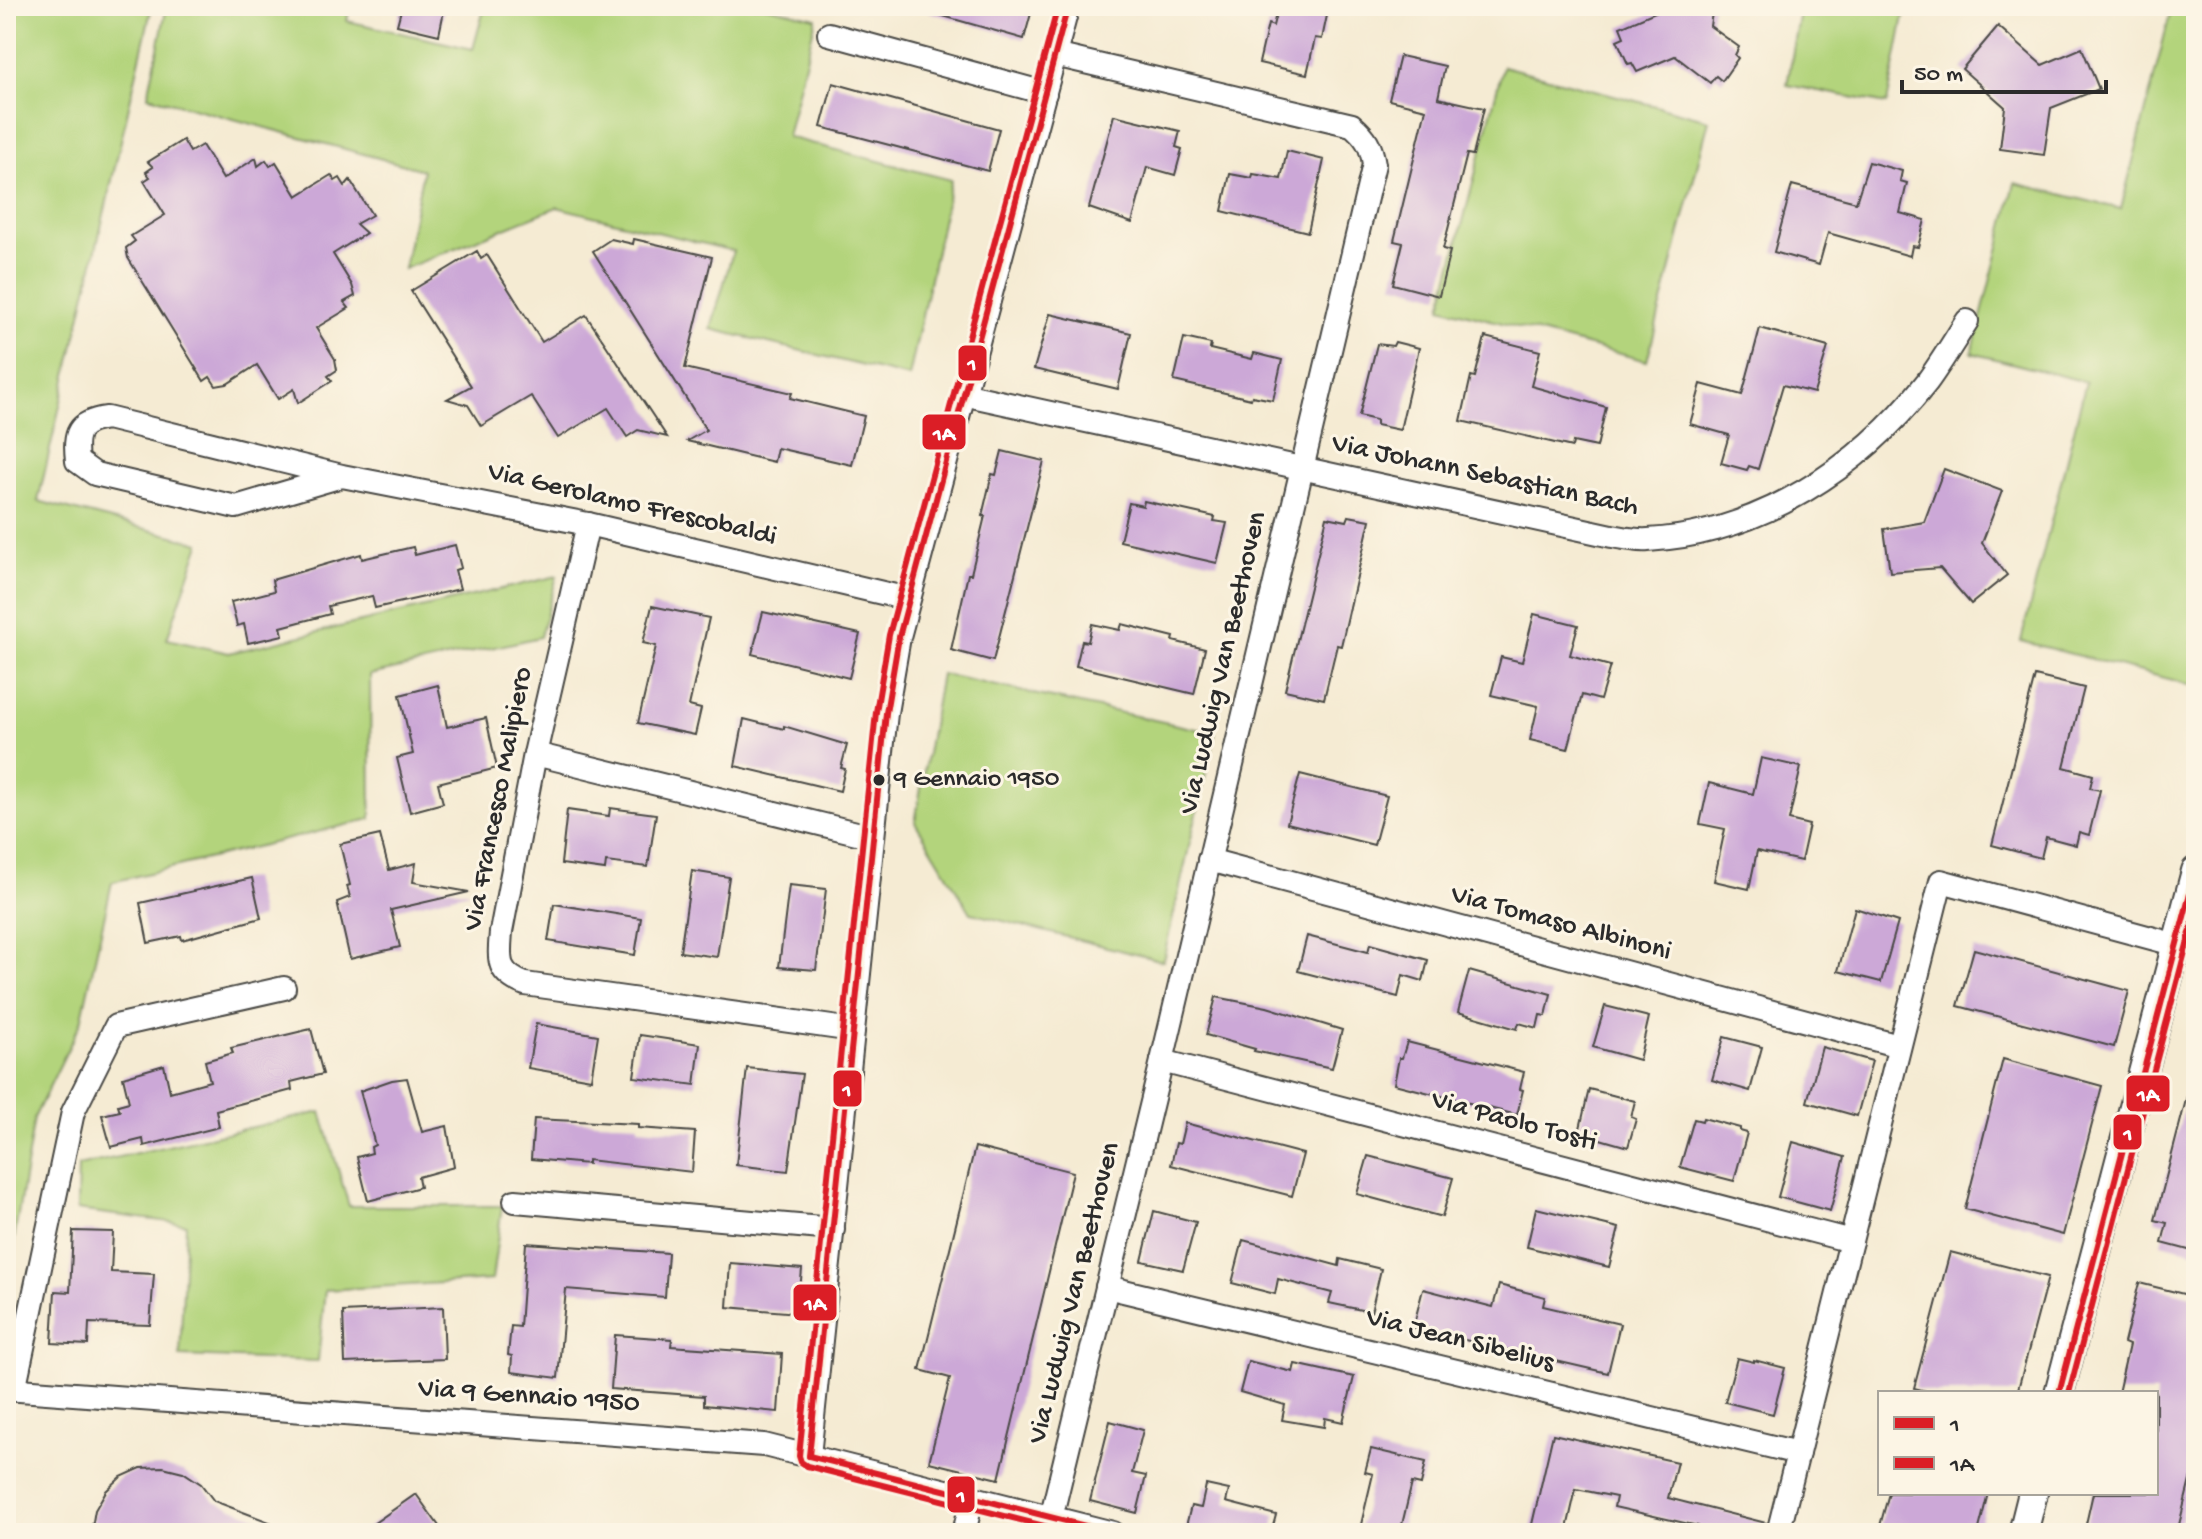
<svg xmlns="http://www.w3.org/2000/svg" width="2202" height="1539" font-family="'Gochi Hand',sans-serif">
  <rect width="100%" height="100%" fill="#fcf5e5"/>
  <filter id="ink" filterUnits="userSpaceOnUse"><feTurbulence type="fractalNoise" baseFrequency=".0125" numOctaves="2"/><feDisplacementMap in="SourceGraphic" scale="16" xChannelSelector="R" yChannelSelector="G"/><feConvolveMatrix kernelMatrix="1 2 1 2 8 2 1 2 1" color-interpolation-filters="sRGB"/></filter>
  <filter id="wash" filterUnits="userSpaceOnUse"><feTurbulence type="fractalNoise" baseFrequency=".006" numOctaves="4" result="noise"/><feDisplacementMap in="SourceGraphic" scale="32" xChannelSelector="R" yChannelSelector="G"/><feGaussianBlur stdDeviation="1.8" result="paint"/><feColorMatrix in="noise" values="0 0 0 0 0 0 0 0 0 0 0 0 0 0 0 0 0 1.4 0 .05"/><feComposite in="paint" operator="in"/></filter>
  <g filter="url(#wash)">
    <rect width="100%" height="100%" fill="#f5ebd3"/>
    <!-- green -->
    <g fill="#b3d47c" stroke="#6f8054" stroke-width="2">
      <path d="M6 6H152L38 501 200 543 167 639 229 653 557 576 540 637 370 675 371 819 112 882 81 1022 34 1118 6 1287Z"/>
      <path d="M167 6H350L347 21 473 49 485 6H764L816 18 787 137 951 180 909 377 711 329 733 251 557 207 404 269 423 170 148 96Z"/>
      <path d="M1801 6H1906L1887 104 1787 85Z"/>
      <path d="M2172 6H2196V686L2021 641 2086 382 1972 353 2015 183 2121 209Z"/>
      <path d="M1503 66 1709 120 1647 361 1441 307Z"/>
      <path d="M941 674 1215 733 1163 961 971 913 915 822Z"/>
      <path d="M321 1112 349 1206H502L492 1280 325 1290 318 1361 180 1356 186 1224 77 1210 78 1166Z"/>
    </g>
    <g id="blocks">
      <!-- building -->
      <g fill="#cca8d7">
        <path d="M402 6H445L439 35 397 25Z"/>
        <path d="M929 6H1033L1024 39 929 12Z"/>
        <path d="M1278 6H1329L1322 39 1315 38 1307 74 1259 63 1268 24 1273 26Z"/>
        <path d="M1669 6H1713L1710 26 1739 47 1735 55 1738 58 1722 81 1716 76 1710 83 1675 56 1637 72 1632 63 1628 64 1617 40 1624 37 1620 27Z"/>
        <path d="M1998 26 2042 65 2082 48 2099 89 2051 108 2044 155 2000 149 2005 107 1962 69Z"/>
        <path d="M1400 56 1445 66 1438 98 1484 108 1473 155 1467 154 1443 249 1450 251 1439 296 1393 284 1403 243 1394 241 1426 109 1389 100Z"/>
        <path d="M833 83 999 129 988 171 821 127Z"/>
        <path d="M1114 115 1180 131 1176 147 1182 149 1175 175 1147 167 1132 223 1089 208Z"/>
        <path d="M183 140 190 152 202 145 223 179 256 158 258 166 266 160 270 166 276 162 297 196 331 175 335 181 340 178 345 186 350 180 372 215 356 224 366 233 333 254 352 285 355 296 344 302 349 308 316 328 335 359 337 370 328 376 332 381 298 403 294 389 278 399 257 365 227 384 216 386 210 377 204 381 128 258 126 248 135 241 131 236 165 215 144 181 150 177 146 172 153 167 148 162Z"/>
        <path d="M1287 151 1324 160 1308 232 1222 211 1230 174 1252 178 1253 174 1281 179Z"/>
        <path d="M1869 162 1902 171 1900 181 1907 183 1900 213 1925 220 1918 247 1912 246 1910 256 1828 233 1819 265 1774 252 1792 185 1856 202Z"/>
        <path d="M611 239 633 244 634 239 712 257 685 368 792 393 790 398 864 416 852 465 777 448 774 462 687 441 706 430 593 251Z"/>
        <path d="M477 251 481 259 487 255 542 342 586 315 667 437 638 430 627 437 608 408 558 438 531 396 481 426 468 405 447 399 471 386 411 291Z"/>
        <path d="M1050 314 1131 333 1118 389 1034 369Z"/>
        <path d="M1760 328 1828 347 1814 393 1783 385 1758 469 1749 466 1747 470 1721 463 1729 435 1690 424 1701 384 1742 395Z"/>
        <path d="M1485 337 1540 351 1531 386 1606 407 1597 447 1573 442 1572 447 1461 421 1471 376 1475 377Z"/>
        <path d="M1184 338 1211 344 1210 349 1252 359 1254 353 1282 360 1273 400 1252 396 1251 399 1174 381Z"/>
        <path d="M1395 342 1419 348 1400 430 1376 425V420L1359 416 1377 344 1393 346Z"/>
        <path d="M1002 451 1044 461 993 661 951 650 968 574H971L985 516H982L992 474 996 475Z"/>
        <path d="M1944 469 2002 491 1982 543 2007 575 1971 604 1940 568 1890 572 1884 529 1924 522Z"/>
        <path d="M1144 501 1215 517 1214 521 1227 523 1217 563 1120 541 1129 503 1143 506Z"/>
        <path d="M1349 516 1370 520 1341 646 1337 645 1324 699 1285 690 1327 517 1347 521Z"/>
        <path d="M455 545 461 568 455 570 460 589 375 608 372 596 328 606 330 614 281 627 283 635 248 643 244 624 237 626 231 602 274 591 272 580 361 554 362 559 413 547 415 555Z"/>
        <path d="M652 606 709 618 689 706 701 709 695 735 638 723 656 646 643 643Z"/>
        <path d="M763 612 860 634 849 678 752 654Z"/>
        <path d="M1534 614 1578 625 1570 655 1610 666 1600 700 1582 695 1568 749 1530 740 1538 706 1491 695 1501 657 1522 662Z"/>
        <path d="M1092 624 1120 630 1122 624 1174 637 1173 641 1205 649 1194 694 1076 666 1082 641 1088 642Z"/>
        <path d="M2035 676 2084 688 2064 767 2093 775 2090 788 2100 790 2089 835 2079 832 2076 845 2046 837 2041 858 1992 845Z"/>
        <path d="M438 685 447 727 486 718 497 768 438 783 443 803 410 812 397 758 413 754 400 695Z"/>
        <path d="M744 719 784 729V726L847 745 841 768 845 769 840 791 735 766Z"/>
        <path d="M1761 758 1801 767 1789 820 1809 825 1801 861 1757 851 1749 889 1714 881 1725 829 1700 824 1709 783 1753 794Z"/>
        <path d="M1300 774 1387 796 1374 845 1287 823Z"/>
        <path d="M610 808 656 814 648 867 606 862 605 870 561 864 567 810 609 816Z"/>
        <path d="M380 835 389 870 416 863 413 882 469 892 391 910 400 947 350 959 337 902 350 897 347 886 350 885 340 844Z"/>
        <path d="M692 871 729 877 717 957 680 952Z"/>
        <path d="M252 878 261 918 182 940 181 936 148 943 140 903Z"/>
        <path d="M789 885 826 889 816 970 779 967Z"/>
        <path d="M554 904 641 918 635 955 548 941Z"/>
        <path d="M1855 908 1898 922 1881 982 1838 971Z"/>
        <path d="M1307 936 1368 952 1370 944 1428 960 1423 981 1403 975 1398 997 1298 971Z"/>
        <path d="M1974 949 2129 991 2114 1047 1958 1006Z"/>
        <path d="M1469 971 1551 994 1546 1016 1540 1015 1537 1028 1519 1023 1517 1029 1458 1012Z"/>
        <path d="M1216 997 1267 1007 1342 1030 1332 1068 1254 1051 1255 1049 1206 1035Z"/>
        <path d="M1605 1006 1649 1017 1639 1060 1593 1047Z"/>
        <path d="M536 1024 598 1035 591 1079 528 1068Z"/>
        <path d="M311 1029 323 1074 291 1082 292 1090 216 1110 219 1127 144 1146 143 1139 111 1147 102 1115 120 1111 118 1105 129 1102 123 1077 164 1065 170 1092 210 1081 205 1061 233 1053 231 1048Z"/>
        <path d="M640 1035 700 1044 695 1085 634 1077Z"/>
        <path d="M1724 1037 1762 1047 1750 1091 1712 1080Z"/>
        <path d="M1407 1042 1524 1072 1520 1089 1523 1090 1517 1115 1394 1084 1399 1058H1402Z"/>
        <path d="M1822 1047 1872 1061 1857 1116 1807 1102Z"/>
        <path d="M2003 1059 2102 1086 2063 1235 1965 1209Z"/>
        <path d="M747 1068 802 1074 788 1171 736 1165Z"/>
        <path d="M407 1078 422 1132 447 1126 454 1167 418 1177 420 1187 368 1201 357 1157 372 1153 371 1147 375 1145 360 1091 392 1080Z"/>
        <path d="M2189 1088 2196 1089V1252L2162 1243 2167 1223 2155 1220Z"/>
        <path d="M1589 1089 1635 1101 1631 1117 1636 1119 1628 1147 1579 1133Z"/>
        <path d="M1703 1118 1740 1128V1131L1747 1133 1734 1181 1680 1167 1694 1119 1702 1121Z"/>
        <path d="M534 1119 638 1124V1128L695 1132 692 1172 588 1160V1164L531 1159Z"/>
        <path d="M1185 1123 1303 1154 1292 1196 1171 1165 1176 1143 1180 1144Z"/>
        <path d="M1793 1142 1845 1157 1830 1211 1778 1197Z"/>
        <path d="M975 1147 1073 1172 999 1479 929 1462 950 1378 920 1370Z"/>
        <path d="M1368 1156 1453 1178 1442 1217 1357 1194Z"/>
        <path d="M1536 1208 1619 1228 1609 1267 1527 1247Z"/>
        <path d="M1154 1211 1196 1222 1183 1270 1142 1261Z"/>
        <path d="M73 1231 113 1232 111 1272 154 1274 150 1325 89 1323 88 1345 52 1343 55 1291 70 1292Z"/>
        <path d="M1243 1240 1339 1266 1340 1259 1381 1269 1371 1312 1329 1303 1332 1293 1278 1279 1275 1294 1232 1283Z"/>
        <path d="M526 1243 668 1253 665 1297 566 1289 558 1378 511 1372 512 1356 508 1355 511 1326 520 1327Z"/>
        <path d="M1950 1252 2048 1277 2017 1393H1934L1914 1388Z"/>
        <path d="M730 1263 802 1269 798 1313 727 1307Z"/>
        <path d="M2139 1283 2196 1297V1456L2177 1533H2084L2093 1493H2156V1393H2118L2129 1345 2124 1343Z"/>
        <path d="M1499 1285 1545 1297 1543 1306 1620 1324 1608 1373 1413 1328 1423 1289 1493 1307Z"/>
        <path d="M443 1307 445 1359 345 1363 343 1312Z"/>
        <path d="M615 1335 672 1339 671 1346 782 1354 778 1412 704 1405V1396L611 1389Z"/>
        <path d="M1737 1358 1754 1362V1360L1785 1368 1773 1414 1725 1402Z"/>
        <path d="M1248 1361 1293 1372 1295 1364 1354 1377 1343 1422 1325 1418 1324 1427 1282 1420 1285 1405 1240 1392Z"/>
        <path d="M1110 1421 1143 1430 1132 1473 1146 1476 1137 1513 1090 1501Z"/>
        <path d="M1553 1434 1677 1462 1668 1498 1766 1523 1764 1533H1696L1698 1526 1614 1507 1616 1497 1576 1489 1566 1533H1530Z"/>
        <path d="M1371 1449 1426 1462 1421 1485 1412 1483 1400 1533H1359L1373 1474 1365 1472Z"/>
        <path d="M163 1467 183 1472 201 1484 214 1501 293 1531V1533H91L95 1510 106 1491 121 1477 141 1468Z"/>
        <path d="M1206 1485 1229 1490 1226 1502 1276 1515 1271 1533H1197L1185 1530 1191 1506 1201 1508Z"/>
        <path d="M1889 1493H1988L1978 1533H1878Z"/>
        <path d="M416 1494 444 1533H360Z"/>
      </g>
    </g>
  </g>
  <g filter="url(#ink)">
    <use href="#blocks" fill-opacity="0" stroke="#494844" stroke-width="2"/>
    <g fill="none" stroke-linecap="round" stroke-linejoin="round">
      <!-- minor casing -->
      <g stroke="#494844" stroke-width="26">
        <g id="minor">
          <path d="M829 34 1045 93"/>
          <path d="M963 394 1612 536C1624 538 1636 541 1648 540 1759 534 1860 468 1927 382 1941 363 1954 341 1967 321"/>
          <path d="M342 476 236 507 95 474 77 461C74 433 77 422 107 418L342 476 588 524 908 599"/>
          <path d="M588 524 535 754 501 932C499 959 496 973 525 984L853 1030"/>
          <path d="M535 754 873 837"/>
          <path d="M1209 860 1899 1046"/>
          <path d="M1162 1061 1851 1241"/>
          <path d="M515 1201 833 1229"/>
          <path d="M1107 1287 1798 1453"/>
          <path d="M6 1389 764 1445 1113 1533"/>
          <path d="M14 1390 73 1112 116 1026 284 988"/>
          <path d="M809 1456 886 713 899 637 1068 6"/>
          <path d="M1051 1518 1162 1061 1374 164C1371 145 1366 137 1352 125L1055 55"/>
          <path d="M964 1533 972 1499"/>
          <path d="M1778 1533 1941 881 2177 945"/>
        </g>
      </g>
      <!-- tertiary casing -->
      <g stroke="#494844" stroke-width="32">
        <g id="tertiary">
          <path d="M2059 1393 2196 871"/>
          <path d="M2023 1533 2033 1493"/>
        </g>
      </g>
      <!-- minor -->
      <use href="#minor" stroke="#fff" stroke-width="22"/>
      <!-- tertiary -->
      <use href="#tertiary" stroke="#fff" stroke-width="28"/>
      <!-- bus-1 casing -->
      <g stroke="#fcf5e5" stroke-width="12">
        <g id="bus-1">
          <path d="M2059 1393 2196 871"/>
          <path d="M809 1456 886 713 899 637 1068 6"/>
          <path d="M809 1456 1113 1533"/>
        </g>
      </g>
      <!-- bus-2 casing -->
      <g stroke="#fcf5e5" stroke-width="12">
        <g id="bus-2">
          <path d="M1058 6 889 635 876 712 799 1456 801 1462 807 1466 1072 1533"/>
          <path d="M2069 1393 2196 910"/>
        </g>
      </g>
      <!-- bus-1 -->
      <use href="#bus-1" stroke="#db1e26" stroke-width="6"/>
      <!-- bus-2 -->
      <use href="#bus-2" stroke="#db1e26" stroke-width="6"/>
    </g>
  </g>
  <!-- markers -->
  <circle fill="#2b2b2b" stroke="#fcf5e5" stroke-width="3" cx="879" cy="780" r="7"/>
  <g text-anchor="middle" dominant-baseline="central" stroke-width="6" stroke-linejoin="round" paint-order="stroke">
    <!-- bus labels -->
    <g font-size="26" fill="#2b2b2b" stroke="#fcf5e5" text-anchor="start">
      <text x="894" y="780">9 Gennaio 1950</text>
    </g>
    <!-- street labels -->
    <g font-size="28" fill="#2b2b2b" stroke="#fcf5e5">
      <text transform="translate(1485 476) rotate(12)">Via Johann Sebastian Bach</text>
      <text transform="translate(632 505) rotate(13)">Via Gerolamo Frescobaldi</text>
      <text transform="translate(1224 663) rotate(-77)">Via Ludwig Van Beethoven</text>
      <text transform="translate(499 799) rotate(-79)">Via Francesco Malipiero</text>
      <text transform="translate(1561 924) rotate(15)">Via Tomaso Albinoni</text>
      <text transform="translate(1514 1122) rotate(15)">Via Paolo Tosti</text>
      <text transform="translate(1075 1293) rotate(-76)">Via Ludwig Van Beethoven</text>
      <text transform="translate(1460 1341) rotate(14)">Via Jean Sibelius</text>
      <text transform="translate(529 1397) rotate(4)">Via 9 Gennaio 1950</text>
    </g>
  </g>
  <g stroke="#fcf5e5" stroke-width="3">
    <rect x="957" y="344" width="31" height="38" rx="8" fill="#db1e26"/>
    <rect x="921" y="413" width="46" height="38" rx="8" fill="#db1e26"/>
    <rect x="832" y="1069" width="31" height="39" rx="8" fill="#db1e26"/>
    <rect x="2125" y="1074" width="46" height="39" rx="8" fill="#db1e26"/>
    <rect x="2112" y="1113" width="31" height="38" rx="8" fill="#db1e26"/>
    <rect x="792" y="1283" width="46" height="39" rx="8" fill="#db1e26"/>
    <rect x="946" y="1475" width="30" height="39" rx="8" fill="#db1e26"/>
  </g>
  <g font-size="22" text-anchor="middle" font-weight="bold" fill="#fff">
    <text x="972" y="370">1</text>
    <text x="944" y="440">1A</text>
    <text x="847" y="1096">1</text>
    <text x="2148" y="1101">1A</text>
    <text x="2128" y="1140">1</text>
    <text x="815" y="1310">1A</text>
    <text x="961" y="1502">1</text>
  </g>
  <!-- margin -->
  <rect width="2202" height="1539" fill="none" stroke="#fcf5e5" stroke-width="32"/>
  <!-- legend -->
  <rect x="1878" y="1391" width="280" height="104" fill="#fcf5e5" stroke="#a8a49b" stroke-width="2"/>
  <rect x="1894" y="1417" width="40" height="12" fill="#db1e26" stroke="#a8a49b" stroke-width="2"/>
  <text x="1950" y="1431" font-size="24" fill="#2b2b2b">1</text>
  <rect x="1894" y="1457" width="40" height="12" fill="#db1e26" stroke="#a8a49b" stroke-width="2"/>
  <text x="1950" y="1471" font-size="24" fill="#2b2b2b">1A</text>
  <!-- scale -->
  <path d="M1902 80v12h204v-12" fill="none" stroke="#2b2b2b" stroke-width="4"/>
  <text x="1914" y="80" font-size="24" fill="#2b2b2b" stroke="#fcf5e5" stroke-width="6" paint-order="stroke">50 m</text>
</svg>
